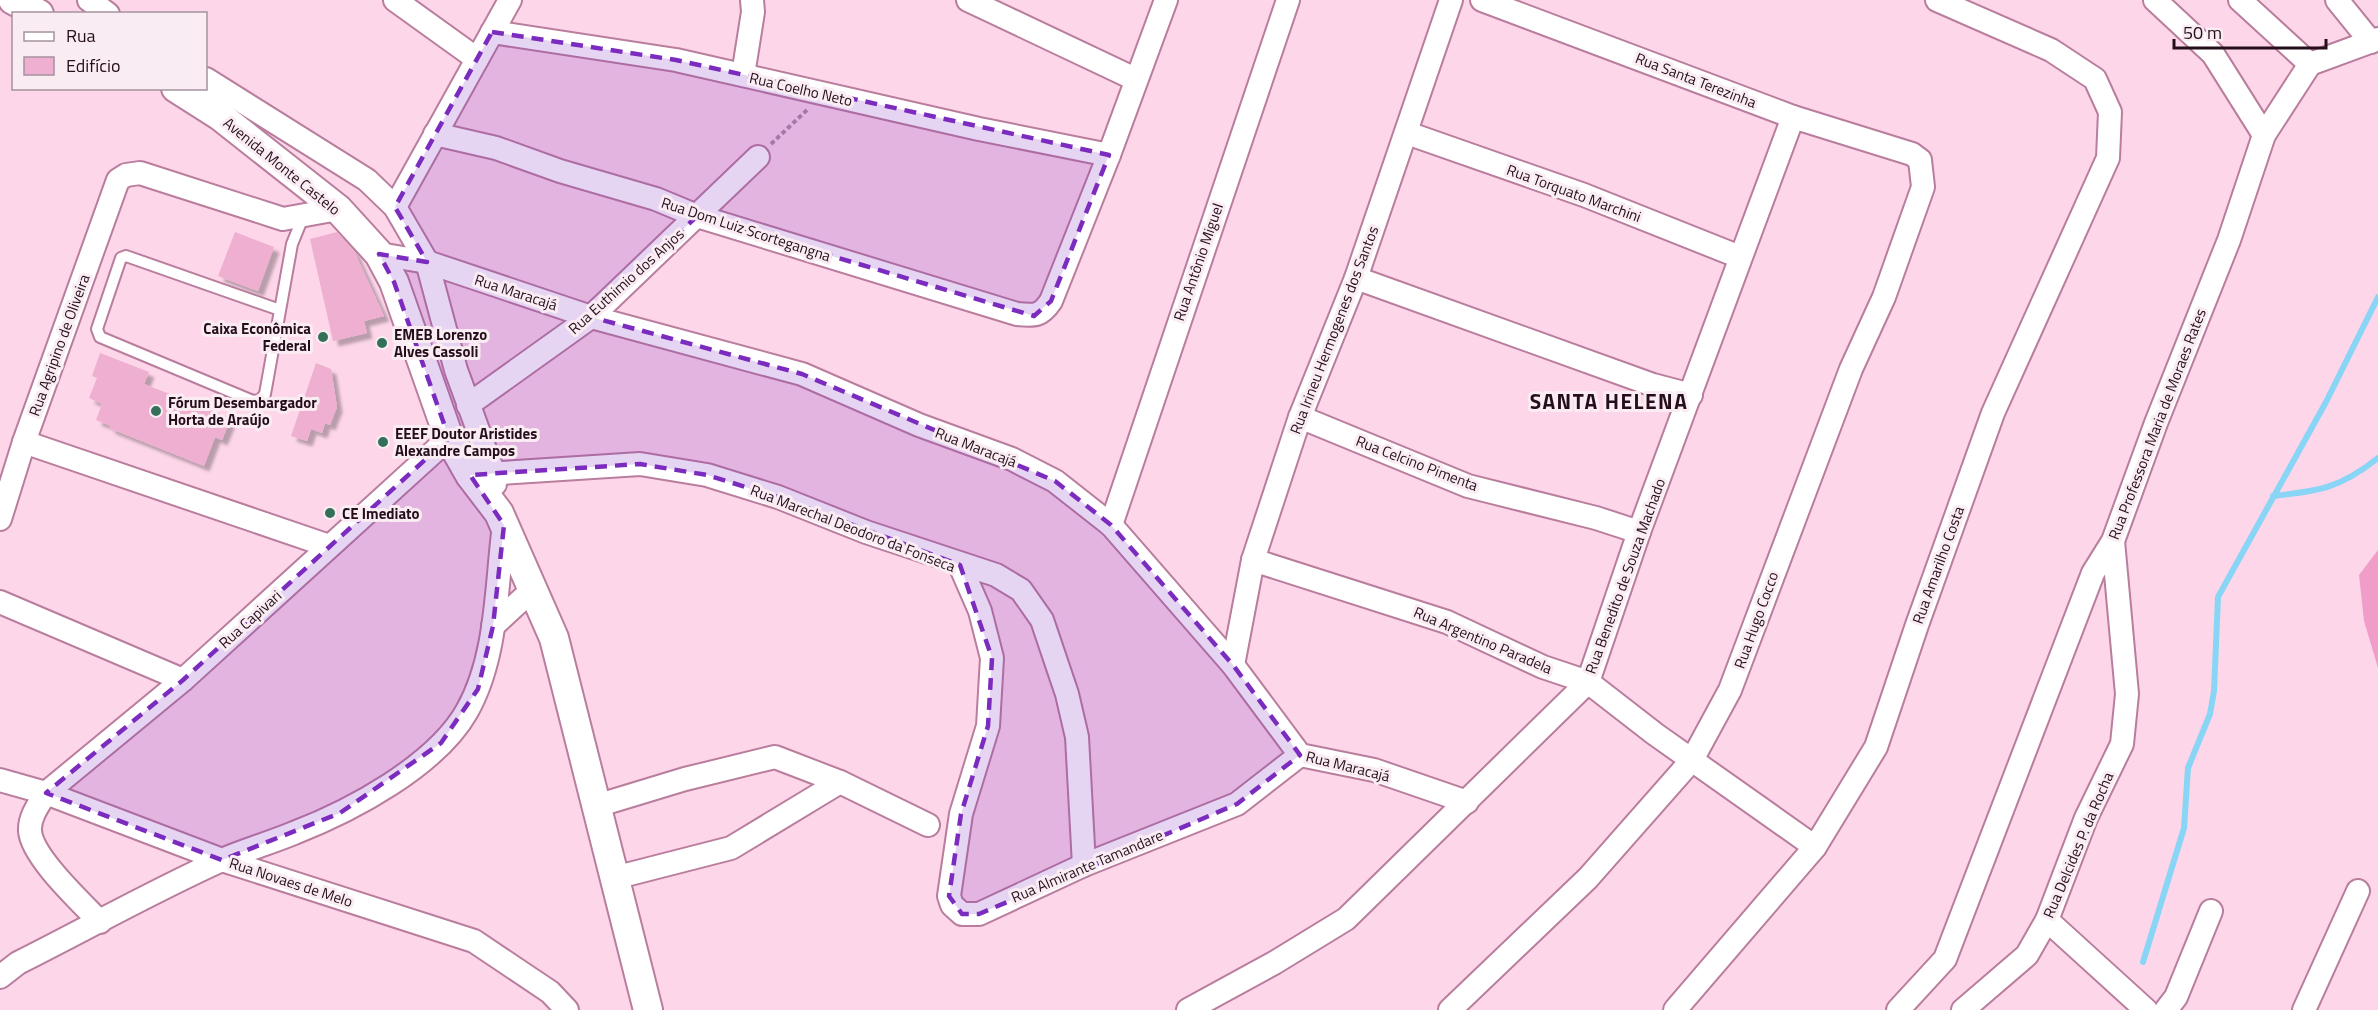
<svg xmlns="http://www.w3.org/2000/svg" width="2378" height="1010" font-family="'Titillium Web',sans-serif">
  <defs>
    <filter id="shadow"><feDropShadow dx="5.5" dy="5.5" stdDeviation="1.5" flood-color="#0004"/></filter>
  </defs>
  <rect width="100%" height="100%" fill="#fed6ea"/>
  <!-- green -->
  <path fill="#f19dca" d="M2378 550V668L2364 621 2359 575Z"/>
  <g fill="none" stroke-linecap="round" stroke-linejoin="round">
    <!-- stream -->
    <g stroke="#89d5f5" stroke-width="6">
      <path d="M2273 496C2320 491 2340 488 2378 458"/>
      <path d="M2143 962 2184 828 2188 768 2210 714 2214 691 2218 597 2326 402 2378 297"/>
    </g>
  </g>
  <!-- building -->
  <g fill="#efafd0" filter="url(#shadow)">
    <path d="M235 232 274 247 258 291 218 276Z"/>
    <path d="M337 232 354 251 384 316 364 321 367 333 333 341 310 239Z"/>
    <path d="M100 353 149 372 144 384 231 418 222 440 215 437 204 466 109 428 111 426 96 420 102 404 89 398 97 378 92 376Z"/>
    <path d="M316 363 331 369 337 407 330 425 325 423 322 433 311 429 307 441 291 436Z"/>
  </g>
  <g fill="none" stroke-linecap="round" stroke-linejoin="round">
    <!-- service casing -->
    <g stroke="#b97d9d" stroke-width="14">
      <path id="service" d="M280 310 126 256 121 258 97 329 100 337 253 401 260 400 265 394 292 244 303 217"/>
    </g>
    <!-- minor casing -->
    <g stroke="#b97d9d" stroke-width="26">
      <g id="minor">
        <path d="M89 0 108 14"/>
        <path d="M395 0 477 59"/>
        <path d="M968 0 1135 79"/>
        <path d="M2155 0 2213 54 2264 135"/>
        <path d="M2240 0 2310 64"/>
        <path d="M2337 0 2371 42"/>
        <path d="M492 32 676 60 979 129 1109 155"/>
        <path d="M743 75 753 12 752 0"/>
        <path d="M206 79 367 180 395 207 427 262 456 370 493 471 495 484"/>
        <path d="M1407 133 1584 195 1740 257"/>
        <path d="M435 134 496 148 560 171 656 199 697 216 1017 314C1035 316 1041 316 1051 301L1109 155 1166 0"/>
        <path d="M395 207 510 0"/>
        <path d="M379 254 427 262 591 317 802 374 919 425 1012 459 1055 481 1111 525 1233 665 1300 755 1374 770 1467 802"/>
        <path d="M1356 278 1653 385 1691 395"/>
        <path d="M468 405 591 317 758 157"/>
        <path d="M1300 417 1468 486 1596 518 1639 532"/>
        <path d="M24 442 329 546"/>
        <path d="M470 475 640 464 707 475 778 497 866 532 996 575 1021 590 1042 620 1067 694 1077 737 1084 865"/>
        <path d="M0 519 24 442 118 180 126 175 140 173 283 219 338 209"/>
        <path d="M1111 525 1288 0"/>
        <path d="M1253 560 1447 622 1543 667 1588 682 1655 734 1815 847"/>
        <path d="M960 565 980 611 992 658 988 726 961 814 949 896 952 905 962 914H979L1084 865 1237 804 1300 755"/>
        <path d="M0 602 183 680"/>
        <path d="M493 626 532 590"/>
        <path d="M1233 665 1253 560 1300 417 1356 278 1451 0"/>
        <path d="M0 780 46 793 222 860 474 941 550 992 567 1010"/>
        <path d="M596 806 685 779 775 757 840 782"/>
        <path d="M614 878 731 848 840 782 928 825"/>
        <path d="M2047 920 2146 1010"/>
        <path d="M100 922C81 902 32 857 30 831 29 817 39 804 46 793L183 680 449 438"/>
        <path d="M0 977 18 963C86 929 153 891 222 860 245 850 270 843 294 833 351 811 436 766 467 711 498 656 496 586 504 525"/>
        <path d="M1188 1010 1274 963 1346 919 1588 682 1639 532 1793 117"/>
        <path d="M1450 1010 1588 878 1692 760 1730 690 1851 369 1884 297 1923 187 1920 160 1912 154 1793 117 1482 0"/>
        <path d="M1675 1010 1815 847 1876 747 1917 625 1993 413 2108 158 2110 112 2095 79 2051 50 1937 0"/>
        <path d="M1898 1010 1945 959 2093 573 2113 541 2156 423 2229 240 2264 135 2310 64 2378 39"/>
        <path d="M1963 1010 2027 955 2047 920 2086 818 2122 744 2127 694 2113 541"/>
        <path d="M2166 1010 2176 997 2211 911"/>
        <path d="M2304 1010 2358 891"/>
      </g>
    </g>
    <!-- tertiary casing -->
    <g stroke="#b97d9d" stroke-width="32">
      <g id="tertiary">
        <path d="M13 0 39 14"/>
        <path d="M176 88 220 116 338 209 379 254 394 282 449 438 470 475 499 513 554 638 648 1010"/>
      </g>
    </g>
    <!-- path -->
    <path stroke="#af8d9f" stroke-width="4" stroke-dasharray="4.5 3" stroke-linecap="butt" d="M771 144 807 110"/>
    <!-- service -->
    <use href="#service" stroke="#fff" stroke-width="10"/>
    <!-- minor -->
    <use href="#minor" stroke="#fff" stroke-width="22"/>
    <!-- tertiary -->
    <use href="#tertiary" stroke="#fff" stroke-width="28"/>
  </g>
  <!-- marked area -->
  <path fill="#7b2cbf" fill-opacity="0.2" stroke="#7b2cbf" stroke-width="4.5" stroke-dasharray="12 8" stroke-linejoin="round" d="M492 32 676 60 1109 155 1051 301 1034 316 697 216 591 317 802 374 1055 481 1111 525 1233 665 1300 755 1237 804 979 914H962L949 896 961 814 988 726 992 658 960 565 778 497 707 475 640 464 470 475 504 525 493 626 478 689 441 743 340 813 222 860 46 793 183 680 449 438 394 282 379 254 427 262 395 207Z"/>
  <!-- markers -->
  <g fill="#346f59" stroke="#faecf3" stroke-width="2">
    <circle cx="323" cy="337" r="6"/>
    <circle cx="382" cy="343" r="6"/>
    <circle cx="156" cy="411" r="6"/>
    <circle cx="383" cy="442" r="6"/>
    <circle cx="330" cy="513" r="6"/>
  </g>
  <g text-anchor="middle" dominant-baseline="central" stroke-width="6" stroke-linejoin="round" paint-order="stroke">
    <!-- street labels -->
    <g font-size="15" fill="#250e1b" stroke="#faecf3">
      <text transform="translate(1696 80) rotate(21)">Rua Santa Terezinha</text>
      <text transform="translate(801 89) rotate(13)">Rua Coelho Neto</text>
      <text transform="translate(282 166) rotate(39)">Avenida Monte Castelo</text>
      <text transform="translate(1574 193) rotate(20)">Rua Torquato Marchini</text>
      <text transform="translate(746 229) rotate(18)">Rua Dom Luiz Scortegangna</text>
      <text transform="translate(1198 262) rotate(-71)">Rua Antônio Miguel</text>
      <text transform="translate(626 281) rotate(-42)">Rua Euthimio dos Anjos</text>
      <text transform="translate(516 292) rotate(18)">Rua Maracajá</text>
      <text transform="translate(1334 330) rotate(-69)">Rua Irineu Hermogenes dos Santos</text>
      <text transform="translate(59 345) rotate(-70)">Rua Agripino de Oliveira</text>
      <text transform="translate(2157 424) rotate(-69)">Rua Professora Maria de Moraes Rates</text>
      <text transform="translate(976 447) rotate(21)">Rua Maracajá</text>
      <text transform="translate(1417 463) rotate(21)">Rua Celcino Pimenta</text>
      <text transform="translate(853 528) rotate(21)">Rua Marechal Deodoro da Fonseca</text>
      <text transform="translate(1938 565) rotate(-70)">Rua Amarilho Costa</text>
      <text transform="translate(1625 576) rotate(-70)">Rua Benedito de Souza Machado</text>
      <text transform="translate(250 619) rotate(-42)">Rua Capivari</text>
      <text transform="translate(1756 620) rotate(-70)">Rua Hugo Cocco</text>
      <text transform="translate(1483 640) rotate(23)">Rua Argentino Paradela</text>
      <text transform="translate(1348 766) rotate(14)">Rua Maracajá</text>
      <text transform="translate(2078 845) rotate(-67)">Rua Delcides P. da Rocha</text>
      <text transform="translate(1087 866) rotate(-23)">Rua Almirante Tamandare</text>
      <text transform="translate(291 882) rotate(18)">Rua Novaes de Melo</text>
    </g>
    <!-- poi labels -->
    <g font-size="15" font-weight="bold" fill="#250e1b" stroke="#faecf3" text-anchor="start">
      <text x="311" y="328" text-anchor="end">Caixa Econômica<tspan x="311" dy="17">Federal</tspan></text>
      <text x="394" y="334">EMEB Lorenzo<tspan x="394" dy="17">Alves Cassoli</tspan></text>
      <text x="168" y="402">Fórum Desembargador<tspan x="168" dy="17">Horta de Araújo</tspan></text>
      <text x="395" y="433">EEEF Doutor Aristides<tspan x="395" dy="17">Alexandre Campos</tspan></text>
      <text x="342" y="513">CE Imediato</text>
    </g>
    <!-- district labels -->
    <g font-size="21" font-weight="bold" letter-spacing="1.5" fill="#250e1b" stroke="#faecf3">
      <text x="1609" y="401">SANTA HELENA</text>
    </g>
  </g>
  <!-- legend -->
  <rect x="12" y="12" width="195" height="78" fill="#faecf3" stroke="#a5939d" stroke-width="1.5"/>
  <rect x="24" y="32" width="30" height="9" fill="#ffffff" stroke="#a5939d" stroke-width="1.5"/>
  <text x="66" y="42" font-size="18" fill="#250e1b">Rua</text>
  <rect x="24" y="57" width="30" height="18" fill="#efafd0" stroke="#a5939d" stroke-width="1.5"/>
  <text x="66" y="72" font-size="18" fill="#250e1b">Edifício</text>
  <!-- scale -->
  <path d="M2174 39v9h152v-9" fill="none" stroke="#250e1b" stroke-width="3"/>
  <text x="2183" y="39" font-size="18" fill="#250e1b" stroke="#faecf3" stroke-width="4.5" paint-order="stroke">50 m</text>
</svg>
